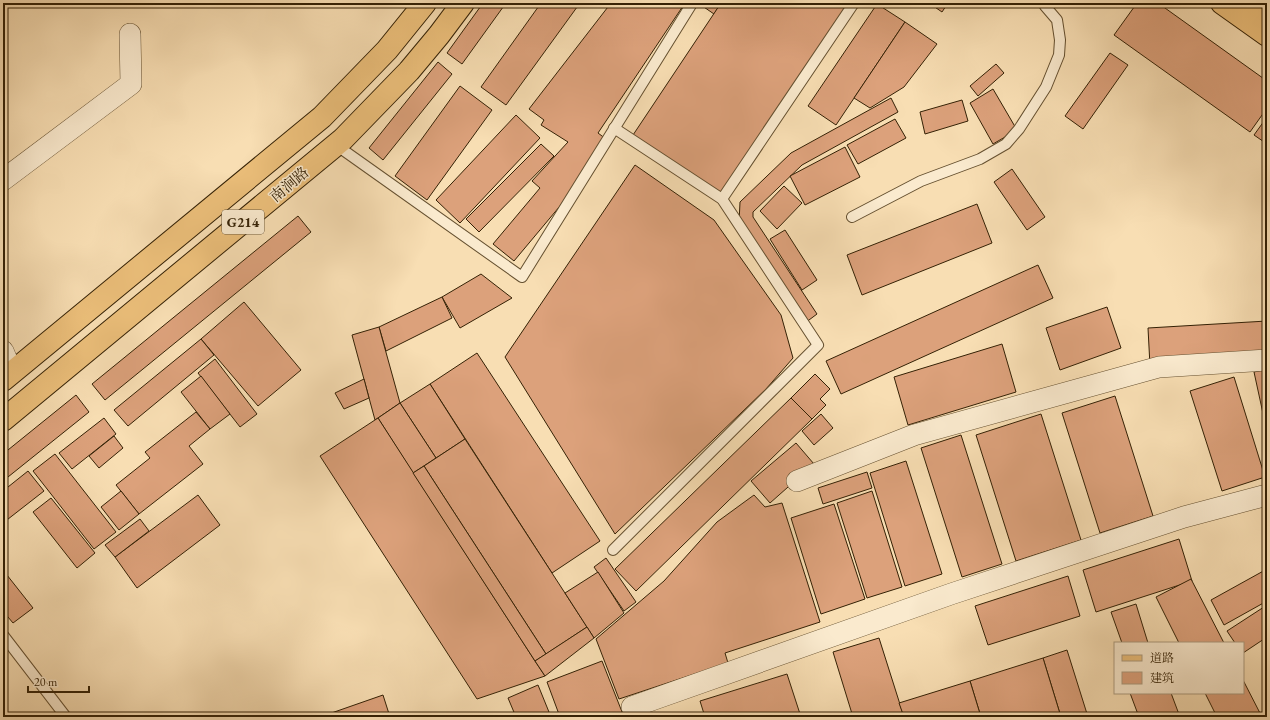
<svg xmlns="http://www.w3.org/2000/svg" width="1270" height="720" font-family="'EB Garamond','Noto Serif SC',serif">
  <rect width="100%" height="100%" fill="#f8deb3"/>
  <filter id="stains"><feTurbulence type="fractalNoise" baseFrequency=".005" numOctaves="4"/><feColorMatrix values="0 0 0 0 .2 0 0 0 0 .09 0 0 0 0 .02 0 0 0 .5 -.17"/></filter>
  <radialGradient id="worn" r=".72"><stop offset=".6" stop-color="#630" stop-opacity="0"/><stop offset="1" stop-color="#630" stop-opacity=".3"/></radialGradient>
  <!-- building -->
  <g fill="#dca17b" stroke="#342105">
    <path d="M483 3H506L462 64 447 53Z"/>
    <path d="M541 3H580L506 105 481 87Z"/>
    <path d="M611 3H685L598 133 610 142 560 206 514 261 493 244 540 188 532 181 568 142 541 125 544 120 529 109Z"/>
    <path d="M698 3H721L714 14Z"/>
    <path d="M721 3H851L722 195 633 135Z"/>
    <path d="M929 3H948L942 12Z"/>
    <path d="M1137 3H1158L1267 81V108L1250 132 1114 35Z"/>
    <path d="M877 4 905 22 836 125 808 106Z"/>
    <path d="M905 22 937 44 904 87 870 108 854 98Z"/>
    <path d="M1110 53 1128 65 1083 129 1065 116Z"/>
    <path d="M438 62 452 74 383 160 369 148Z"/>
    <path d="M996 64 1004 73 978 96 970 86Z"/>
    <path d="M460 86 492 110 427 200 395 176Z"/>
    <path d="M993 89 1017 130 993 144 970 103Z"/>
    <path d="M891 98 898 112 802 165 753 212V217L817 314 805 323 739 223 740 202 791 153Z"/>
    <path d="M962 100 968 121 925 134 920 112Z"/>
    <path d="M516 115 540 138 460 223 436 200Z"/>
    <path d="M1267 117V144L1254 135Z"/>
    <path d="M895 119 906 138 858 164 847 145Z"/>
    <path d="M541 144 554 156 479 232 466 219Z"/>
    <path d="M845 147 860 177 805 205 790 176Z"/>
    <path d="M635 165 714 220 781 315 793 358 766 389 615 534 505 357Z"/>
    <path d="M1012 169 1045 217 1027 230 994 182Z"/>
    <path d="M784 186 802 203 777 229 760 211Z"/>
    <path d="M977 204 992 243 862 295 847 255Z"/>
    <path d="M298 216 311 232 105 400 92 384Z"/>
    <path d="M785 230 817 280 802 290 770 239Z"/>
    <path d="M1038 265 1053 298 841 394 826 361Z"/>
    <path d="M481 274 512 298 460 328 442 297Z"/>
    <path d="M442 297 452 318 386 351 379 327Z"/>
    <path d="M244 302 301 370 258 406 201 339Z"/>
    <path d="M1107 307 1121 348 1060 370 1046 328Z"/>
    <path d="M1267 321V359L1150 366 1148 328Z"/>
    <path d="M379 327 400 403 375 420 352 335Z"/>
    <path d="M201 339 214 355 128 426 114 410Z"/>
    <path d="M1002 344 1016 392 908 425 894 377Z"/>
    <path d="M477 353 600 541 552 573 430 384Z"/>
    <path d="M215 359 257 414 240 427 198 373Z"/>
    <path d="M1267 369V432L1254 372Z"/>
    <path d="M815 374 830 389 820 399 826 405 812 419 791 398Z"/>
    <path d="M201 376 230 414 210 429 181 392Z"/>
    <path d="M1234 377 1265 477 1222 491 1190 391Z"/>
    <path d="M364 379 369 398 344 409 335 393Z"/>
    <path d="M430 384 465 439 436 458 400 403Z"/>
    <path d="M76 395 89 412 3 481V454Z"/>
    <path d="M1115 396 1153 516 1100 533 1062 413Z"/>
    <path d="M791 398 812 419 636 591 615 569Z"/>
    <path d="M400 403 436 458 413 473 378 418Z"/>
    <path d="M196 412 210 429 189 446 203 464 139 514 116 485 150 458 145 452Z"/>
    <path d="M821 414 833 428 814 445 802 431Z"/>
    <path d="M1041 414 1081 540 1016 561 976 435Z"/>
    <path d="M104 418 116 434 72 469 59 453Z"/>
    <path d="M378 418 535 661 545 676 477 699 320 456Z"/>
    <path d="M961 435 1002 564 962 577 921 448Z"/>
    <path d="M114 436 123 448 99 468 89 456Z"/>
    <path d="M465 439 587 627 546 654 424 466Z"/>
    <path d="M796 443 814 464 770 503 751 481Z"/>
    <path d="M55 454 116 532 94 549 33 471Z"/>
    <path d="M906 461 942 574 905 586 870 473Z"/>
    <path d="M424 466 546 654 535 661 413 473Z"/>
    <path d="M28 471 44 491 3 523V491Z"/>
    <path d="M867 472 872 488 823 504 818 488Z"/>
    <path d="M121 491 139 514 119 530 101 507Z"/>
    <path d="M872 491 902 587 867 598 837 503Z"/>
    <path d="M198 495 220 525 137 588 115 557Z"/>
    <path d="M754 495 765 507 782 503 820 622 725 653 728 663 619 699 596 639 664 581 717 522Z"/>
    <path d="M51 498 95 553 77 568 33 512Z"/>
    <path d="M834 504 865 599 821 614 791 518Z"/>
    <path d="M140 519 149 531 115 557 105 545Z"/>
    <path d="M1179 539 1192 581 1096 612 1083 570Z"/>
    <path d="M606 558 636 602 624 611 594 567Z"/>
    <path d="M1267 569V601L1224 625 1211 600Z"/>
    <path d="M3 570 33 608 13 623 3 611Z"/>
    <path d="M598 572 624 613 594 638 565 593Z"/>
    <path d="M1068 576 1080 616 988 645 975 606Z"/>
    <path d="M1191 579 1224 643H1179L1156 597Z"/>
    <path d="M1136 604 1148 643H1122L1111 612Z"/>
    <path d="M1267 605V637L1243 653V643H1235L1227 631Z"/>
    <path d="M587 627 594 638 545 676 535 661Z"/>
    <path d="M879 638 904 717H853L833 652Z"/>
    <path d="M1067 650 1088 717H1061L1043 658Z"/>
    <path d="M1043 658 1061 717H981L970 681Z"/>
    <path d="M602 661 624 717H560L547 682Z"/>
    <path d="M787 674 801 717H705L700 701Z"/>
    <path d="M1243 680 1262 717H1217L1205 693H1243Z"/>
    <path d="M970 681 981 717H904L899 703Z"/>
    <path d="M538 685 551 717H516L508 698Z"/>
    <path d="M1130 693H1171L1180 717H1139Z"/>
    <path d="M383 695 390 717H320Z"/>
  </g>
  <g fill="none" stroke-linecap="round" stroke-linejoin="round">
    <!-- service casing -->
    <g stroke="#655030" stroke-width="12">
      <g id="service">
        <path d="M336 145 522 277 691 5"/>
        <path d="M722 199 854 3"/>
        <path d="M852 217 921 181 980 159 1006 144 1019 129 1046 87 1059 55 1060 40 1057 20 1045 6 1044 3"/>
        <path d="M613 550 818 345 722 199 614 128"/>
        <path d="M3 635 66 717"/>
      </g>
    </g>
    <!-- minor casing -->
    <g stroke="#655030" stroke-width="22">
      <g id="minor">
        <path d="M3 180 131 84 130 34"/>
        <path d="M3 351 12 372"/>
        <path d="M797 481 914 435 1159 367 1267 360"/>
        <path d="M632 707 951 594 1184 517 1267 495"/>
      </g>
    </g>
    <!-- primary casing -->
    <g stroke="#342105" stroke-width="24">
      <g id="primary">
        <path d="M1222 3 1267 35"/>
        <path d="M1255 3 1267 11"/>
      </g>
    </g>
    <!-- trunk casing -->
    <g stroke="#342105" stroke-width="24">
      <g id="trunk">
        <path d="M3 380 322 117 387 50 425 3"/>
        <path d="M3 420 343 139 409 71 439 35 463 3"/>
      </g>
    </g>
    <!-- service -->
    <use href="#service" stroke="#faeace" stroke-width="10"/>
    <!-- minor -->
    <use href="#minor" stroke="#faeace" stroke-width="21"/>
    <!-- primary -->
    <use href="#primary" stroke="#ecbf7a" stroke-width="22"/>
    <!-- trunk -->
    <use href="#trunk" stroke="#ecbf7a" stroke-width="22"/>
  </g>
  <g text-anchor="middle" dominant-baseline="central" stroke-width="3" stroke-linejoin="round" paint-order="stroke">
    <!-- shield labels -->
    <rect fill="#faeace" stroke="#6f5d41" stroke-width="1" x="222" y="210" width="42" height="24" rx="3"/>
    <g font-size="14" font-weight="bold" fill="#342105">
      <text x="243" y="222">G214</text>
    </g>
    <!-- street labels -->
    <g font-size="15" fill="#342105" stroke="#faeace">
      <text transform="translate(289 184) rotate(-40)">南涧路</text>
    </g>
  </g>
  <!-- margin -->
  <rect width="1270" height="720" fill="none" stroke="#f8deb3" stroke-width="16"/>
  <rect x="4" y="4" width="1262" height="712" fill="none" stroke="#342105" stroke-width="2"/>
  <rect x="8" y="8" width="1254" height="704" fill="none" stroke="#342105"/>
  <!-- legend -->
  <rect x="1114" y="642" width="130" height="52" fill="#faeace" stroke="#ab9a7e"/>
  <rect x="1122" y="655" width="20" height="6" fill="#ecbf7a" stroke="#ab9a7e"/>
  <text x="1150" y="662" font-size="12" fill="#342105">道路</text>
  <rect x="1122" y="672" width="20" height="12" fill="#dca17b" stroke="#ab9a7e"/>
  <text x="1150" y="682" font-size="12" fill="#342105">建筑</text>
  <!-- scale -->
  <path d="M28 686v6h61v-6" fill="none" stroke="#342105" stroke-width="2"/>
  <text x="34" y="686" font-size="12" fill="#342105" stroke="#faeace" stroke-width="3" paint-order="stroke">20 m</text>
  <rect width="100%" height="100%" filter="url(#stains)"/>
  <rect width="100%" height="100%" fill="url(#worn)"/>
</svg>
